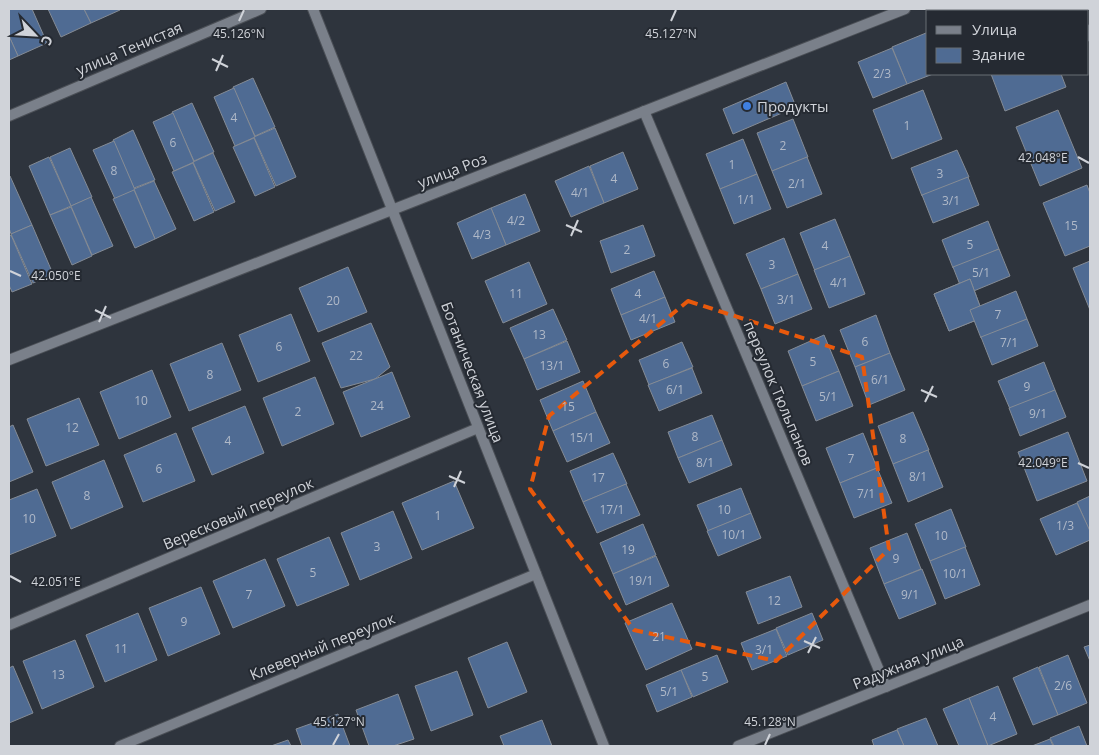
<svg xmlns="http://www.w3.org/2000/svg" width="1099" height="755" font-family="'Open Sans',sans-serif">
  <rect width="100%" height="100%" fill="#2e343d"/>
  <!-- building -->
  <g fill="#4f6b93" stroke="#848b95">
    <path d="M9 9H32L47 43 18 56 9 36Z"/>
    <path d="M48 9H84L91 23 61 37Z"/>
    <path d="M84 9H120V10L91 23Z"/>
    <path d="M991 9H1031L1032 11H992Z"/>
    <path d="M926 33 928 38V74H933L907 84 892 47Z"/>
    <path d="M9 36 18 56 9 60Z"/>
    <path d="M892 48 907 84 873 98 858 62Z"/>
    <path d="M991 74H1061L1066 87 1005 111Z"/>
    <path d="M253 78 275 127 255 136 233 87Z"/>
    <path d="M786 82 796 107 733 134 723 109Z"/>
    <path d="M234 88 255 137 235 146 214 97Z"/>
    <path d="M923 90 942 139 892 159 873 110Z"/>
    <path d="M192 103 214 152 194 161 172 112Z"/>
    <path d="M1058 110 1082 168 1040 186 1016 127Z"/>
    <path d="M173 113 194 162 174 171 153 122Z"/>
    <path d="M793 119 808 157 772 171 757 133Z"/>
    <path d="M275 128 296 177 276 186 254 137Z"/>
    <path d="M133 130 155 180 134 188 113 140Z"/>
    <path d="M254 138 275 187 255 196 233 147Z"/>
    <path d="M743 139 757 174 720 189 706 154Z"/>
    <path d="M114 141 135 190 115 199 93 150Z"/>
    <path d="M70 148 92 197 71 206 50 157Z"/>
    <path d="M957 150 969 177 922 196 911 168Z"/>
    <path d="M623 152 638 189 604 203 590 166Z"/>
    <path d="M213 153 235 202 215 211 193 162Z"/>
    <path d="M49 157 71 206 50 215 29 166Z"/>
    <path d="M807 157 822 194 787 208 772 171Z"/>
    <path d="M193 163 214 212 194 221 172 172Z"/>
    <path d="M589 166 604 203 571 217 555 181Z"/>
    <path d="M757 174 771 209 734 224 720 189Z"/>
    <path d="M10 176 32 225 11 234 9 228V177Z"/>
    <path d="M968 177 979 205 933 223 922 195Z"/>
    <path d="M154 181 176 229 155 239 134 189Z"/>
    <path d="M1087 185 1090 193V246L1065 256 1043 203Z"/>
    <path d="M134 190 155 239 135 248 113 199Z"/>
    <path d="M525 194 540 231 506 245 491 208Z"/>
    <path d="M91 197 113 246 92 255 71 206Z"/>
    <path d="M71 207 92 256 72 265 50 215Z"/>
    <path d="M491 208 506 245 472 259 457 223Z"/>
    <path d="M835 219 850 256 815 271 800 233Z"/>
    <path d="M988 221 999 249 953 268 942 240Z"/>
    <path d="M32 225 53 274 33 283 11 234Z"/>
    <path d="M643 225 655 256 611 273 600 241Z"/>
    <path d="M11 235 32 284 12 292 9 285V236Z"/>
    <path d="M784 238 798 274 761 289 746 254Z"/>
    <path d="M999 249 1010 276 964 295 953 267Z"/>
    <path d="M850 256 865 294 829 308 814 270Z"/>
    <path d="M1090 261V310L1073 268Z"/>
    <path d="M529 262 547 304 503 323 485 281Z"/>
    <path d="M348 267 367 312 318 332 299 288Z"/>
    <path d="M654 271 665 297 621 315 611 289Z"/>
    <path d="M798 274 812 309 775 324 761 289Z"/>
    <path d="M970 279 984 317 949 331 934 294Z"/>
    <path d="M970 279 984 317 949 331 934 294Z"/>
    <path d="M1016 291 1027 319 981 338 970 310Z"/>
    <path d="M665 297 675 322 631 340 621 315Z"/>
    <path d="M553 309 567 340 524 359 510 328Z"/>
    <path d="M291 314 310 361 258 382 239 335Z"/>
    <path d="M876 315 890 353 855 367 840 330Z"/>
    <path d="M1027 319 1038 346 992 365 981 337Z"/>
    <path d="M371 323 390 367 375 379 341 388 322 343Z"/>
    <path d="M824 335 839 371 802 386 788 351Z"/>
    <path d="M567 341 580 372 537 390 524 359Z"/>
    <path d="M682 342 693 367 649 385 639 360Z"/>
    <path d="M222 343 241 390 189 411 170 364Z"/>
    <path d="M890 353 905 390 869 405 855 367Z"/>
    <path d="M1044 362 1055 390 1010 409 998 381Z"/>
    <path d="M692 368 702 393 659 411 648 385Z"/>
    <path d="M152 370 171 417 119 439 100 392Z"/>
    <path d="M839 371 853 406 816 421 802 386Z"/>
    <path d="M392 372 410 417 361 437 343 392Z"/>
    <path d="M315 377 334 424 282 446 263 398Z"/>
    <path d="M583 381 596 412 553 431 540 400Z"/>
    <path d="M1055 390 1066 417 1020 436 1009 408Z"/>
    <path d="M79 398 99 445 46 466 27 419Z"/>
    <path d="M245 406 264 453 212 475 192 428Z"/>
    <path d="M596 412 610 443 567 462 553 431Z"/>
    <path d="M913 412 929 450 893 464 878 426Z"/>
    <path d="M712 415 722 440 678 458 668 432Z"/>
    <path d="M13 425 33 472 9 482V427Z"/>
    <path d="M1068 432 1087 481 1037 501 1018 452Z"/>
    <path d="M176 433 195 481 143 502 124 455Z"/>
    <path d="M863 433 877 468 840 483 826 448Z"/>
    <path d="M722 440 732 465 689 483 678 458Z"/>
    <path d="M928 450 943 487 908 502 893 464Z"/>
    <path d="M613 453 627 484 583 502 570 471Z"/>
    <path d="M104 460 123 507 71 529 52 482Z"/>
    <path d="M877 468 892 503 854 518 840 483Z"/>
    <path d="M454 481 474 528 422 550 402 503Z"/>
    <path d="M626 484 640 515 597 533 583 502Z"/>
    <path d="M741 488 751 513 708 531 697 505Z"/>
    <path d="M37 489 56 536 9 555V500Z"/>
    <path d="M1090 496V532L1077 502Z"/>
    <path d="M1077 503 1090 531V540L1056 555 1040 519Z"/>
    <path d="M951 509 966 547 930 561 915 524Z"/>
    <path d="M393 511 412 558 360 580 341 533Z"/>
    <path d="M751 513 761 538 718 556 707 531Z"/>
    <path d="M643 524 656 555 613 574 600 543Z"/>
    <path d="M907 533 921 569 884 584 870 548Z"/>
    <path d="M329 537 349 585 297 606 277 559Z"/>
    <path d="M965 547 980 585 945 599 930 561Z"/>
    <path d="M656 556 669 586 626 605 613 574Z"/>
    <path d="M265 559 285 606 233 628 213 581Z"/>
    <path d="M922 569 936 604 899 619 884 584Z"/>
    <path d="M790 576 802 607 758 624 746 592Z"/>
    <path d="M201 587 220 634 168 656 149 608Z"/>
    <path d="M672 603 692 649 646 670 625 623Z"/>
    <path d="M138 613 157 660 105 682 86 635Z"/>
    <path d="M812 613 823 640 788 655 776 628Z"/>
    <path d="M776 629 787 656 752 670 741 643Z"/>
    <path d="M75 640 94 687 42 709 23 661Z"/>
    <path d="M507 642 527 692 488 708 468 658Z"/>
    <path d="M1090 645V661L1084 647Z"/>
    <path d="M717 655 728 682 693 697 681 670Z"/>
    <path d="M1068 655 1087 703 1058 715 1039 667Z"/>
    <path d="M13 666 33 713 9 723V668Z"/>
    <path d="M1038 667 1058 715 1033 725 1013 678Z"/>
    <path d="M681 670 692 697 657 712 646 685Z"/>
    <path d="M457 671 473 715 431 731 415 686Z"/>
    <path d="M998 686 1017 734 988 746 969 698Z"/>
    <path d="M398 694 414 739 393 746H369L356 710Z"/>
    <path d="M969 698 988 746H959L943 709Z"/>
    <path d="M338 714 350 746H302L296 729Z"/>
    <path d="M926 718 938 746H904L897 729Z"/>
    <path d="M542 720 552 746H504L500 736Z"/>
    <path d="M1079 726 1087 746H1054L1050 738Z"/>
    <path d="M897 730 904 746H874L872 740Z"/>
    <path d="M1050 739 1053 746H1032Z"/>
    <path d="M288 740 291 746H271Z"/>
  </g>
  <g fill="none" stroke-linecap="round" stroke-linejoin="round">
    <!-- street casing -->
    <g stroke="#4b4f56" stroke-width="12">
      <g id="street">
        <path d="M313 9 604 746"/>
        <path d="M1079 9 1080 11"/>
        <path d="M1088 30 1090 36"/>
        <path d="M644 111 886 687"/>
        <path d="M9 116 261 9"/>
        <path d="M9 360 905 9"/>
        <path d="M9 625 478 428"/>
        <path d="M120 746 536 574"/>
        <path d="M738 746 1090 605"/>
      </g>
    </g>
    <!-- street -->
    <use href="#street" stroke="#7a808a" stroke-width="10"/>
  </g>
  <!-- marked area -->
  <path fill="none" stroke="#e8590c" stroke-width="4" stroke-dasharray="10 6" stroke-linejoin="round" d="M688 301 862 357 889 549 776 661 634 630 530 489 549 416Z"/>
  <!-- ticks -->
  <path fill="none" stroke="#d0d3d9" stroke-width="2" d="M239 21 244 10M671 21 676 10M212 59 228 67M216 71 223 55M1078 157 1089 163M566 225 582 232M571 236 578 220M10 271 21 276M95 310 111 318M99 322 106 306M921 390 937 397M925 402 933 386M1078 463 1089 468M449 476 465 483M454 487 461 471M10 576 21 582M804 641 820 648M808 653 816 637M333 745 339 734M765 745 770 734"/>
  <!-- markers -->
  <circle fill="#3f7fe0" stroke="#252a32" stroke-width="2" cx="747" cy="106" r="5"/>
  <g text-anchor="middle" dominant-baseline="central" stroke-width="4" stroke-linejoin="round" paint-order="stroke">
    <!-- number labels -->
    <g font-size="12" fill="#b0b9c8">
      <text x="882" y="73">2/3</text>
      <text x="234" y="117">4</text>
      <text x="907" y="125">1</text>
      <text x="173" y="142">6</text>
      <text x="783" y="145">2</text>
      <text x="732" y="164">1</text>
      <text x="114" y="170">8</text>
      <text x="940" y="173">3</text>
      <text x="614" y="178">4</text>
      <text x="797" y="183">2/1</text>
      <text x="580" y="192">4/1</text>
      <text x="746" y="199">1/1</text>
      <text x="951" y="200">3/1</text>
      <text x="516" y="220">4/2</text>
      <text x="1071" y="225">15</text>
      <text x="482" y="234">4/3</text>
      <text x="970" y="244">5</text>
      <text x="825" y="245">4</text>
      <text x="627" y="249">2</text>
      <text x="772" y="264">3</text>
      <text x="981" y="272">5/1</text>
      <text x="839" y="282">4/1</text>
      <text x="516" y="293">11</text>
      <text x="638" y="293">4</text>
      <text x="786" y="299">3/1</text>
      <text x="333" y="300">20</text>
      <text x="998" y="314">7</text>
      <text x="648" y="318">4/1</text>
      <text x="539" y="334">13</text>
      <text x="865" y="341">6</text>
      <text x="1009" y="342">7/1</text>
      <text x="279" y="346">6</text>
      <text x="356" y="355">22</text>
      <text x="813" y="361">5</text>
      <text x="666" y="363">6</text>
      <text x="552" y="365">13/1</text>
      <text x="210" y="374">8</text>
      <text x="880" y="379">6/1</text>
      <text x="1027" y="386">9</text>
      <text x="675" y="389">6/1</text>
      <text x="828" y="396">5/1</text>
      <text x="141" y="400">10</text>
      <text x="377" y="405">24</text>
      <text x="568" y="406">15</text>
      <text x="298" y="411">2</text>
      <text x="1038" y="413">9/1</text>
      <text x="72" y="427">12</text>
      <text x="695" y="436">8</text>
      <text x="582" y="437">15/1</text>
      <text x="903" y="438">8</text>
      <text x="228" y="440">4</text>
      <text x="851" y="458">7</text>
      <text x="705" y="462">8/1</text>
      <text x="159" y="468">6</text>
      <text x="918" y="476">8/1</text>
      <text x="598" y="477">17</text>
      <text x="866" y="493">7/1</text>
      <text x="87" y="495">8</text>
      <text x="612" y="509">17/1</text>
      <text x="724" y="509">10</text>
      <text x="438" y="515">1</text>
      <text x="29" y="518">10</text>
      <text x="1065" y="525">1/3</text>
      <text x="734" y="534">10/1</text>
      <text x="941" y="535">10</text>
      <text x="377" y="546">3</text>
      <text x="628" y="549">19</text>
      <text x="896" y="558">9</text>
      <text x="313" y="572">5</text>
      <text x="955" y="573">10/1</text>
      <text x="641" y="580">19/1</text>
      <text x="249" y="594">7</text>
      <text x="910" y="594">9/1</text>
      <text x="774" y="600">12</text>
      <text x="184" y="621">9</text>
      <text x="659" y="636">21</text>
      <text x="121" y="648">11</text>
      <text x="764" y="649">3/1</text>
      <text x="58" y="674">13</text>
      <text x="705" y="676">5</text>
      <text x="1063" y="685">2/6</text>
      <text x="669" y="691">5/1</text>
      <text x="993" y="716">4</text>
    </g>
    <!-- street labels -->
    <g font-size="15" fill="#d0d3d9" stroke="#252a32">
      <text transform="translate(129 48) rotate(-23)">улица Тенистая</text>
      <text transform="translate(452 170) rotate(-21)">улица Роз</text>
      <text transform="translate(473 372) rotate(69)">Ботаническая улица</text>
      <text transform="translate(779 393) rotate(67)">переулок Тюльпанов</text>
      <text transform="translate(238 513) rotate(-23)">Вересковый переулок</text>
      <text transform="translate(322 646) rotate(-22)">Клеверный переулок</text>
      <text transform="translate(908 662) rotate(-22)">Радужная улица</text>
    </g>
    <!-- poi labels -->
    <g font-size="15" fill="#d0d3d9" stroke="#252a32" text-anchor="start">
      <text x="757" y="106">Продукты</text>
    </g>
  </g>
  <g font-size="12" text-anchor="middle" fill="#d0d3d9" stroke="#252a32" stroke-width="4" stroke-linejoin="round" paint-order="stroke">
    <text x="239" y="38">45.126°N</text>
    <text x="671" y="38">45.127°N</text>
    <text x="1043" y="162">42.048°E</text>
    <text x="56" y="280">42.050°E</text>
    <text x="1043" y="467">42.049°E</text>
    <text x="56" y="586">42.051°E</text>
    <text x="339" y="726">45.127°N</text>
    <text x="770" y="726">45.128°N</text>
  </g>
  <!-- border -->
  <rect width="1099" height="755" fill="none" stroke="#d0d3d9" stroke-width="20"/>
  <!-- legend -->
  <rect x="926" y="10" width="162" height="65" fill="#252a32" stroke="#696e75"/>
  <rect x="936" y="26" width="25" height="8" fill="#7a808a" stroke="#696e75"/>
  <text x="972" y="35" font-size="15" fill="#d0d3d9">Улица</text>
  <rect x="936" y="48" width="25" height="15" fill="#4f6b93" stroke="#696e75"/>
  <text x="972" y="60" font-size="15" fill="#d0d3d9">Здание</text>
  <!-- north arrow -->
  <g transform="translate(35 35) rotate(115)" stroke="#252a32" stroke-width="4" paint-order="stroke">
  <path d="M0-4L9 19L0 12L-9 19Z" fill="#d0d3d9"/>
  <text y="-8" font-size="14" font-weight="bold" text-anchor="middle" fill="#d0d3d9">С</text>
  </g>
</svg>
